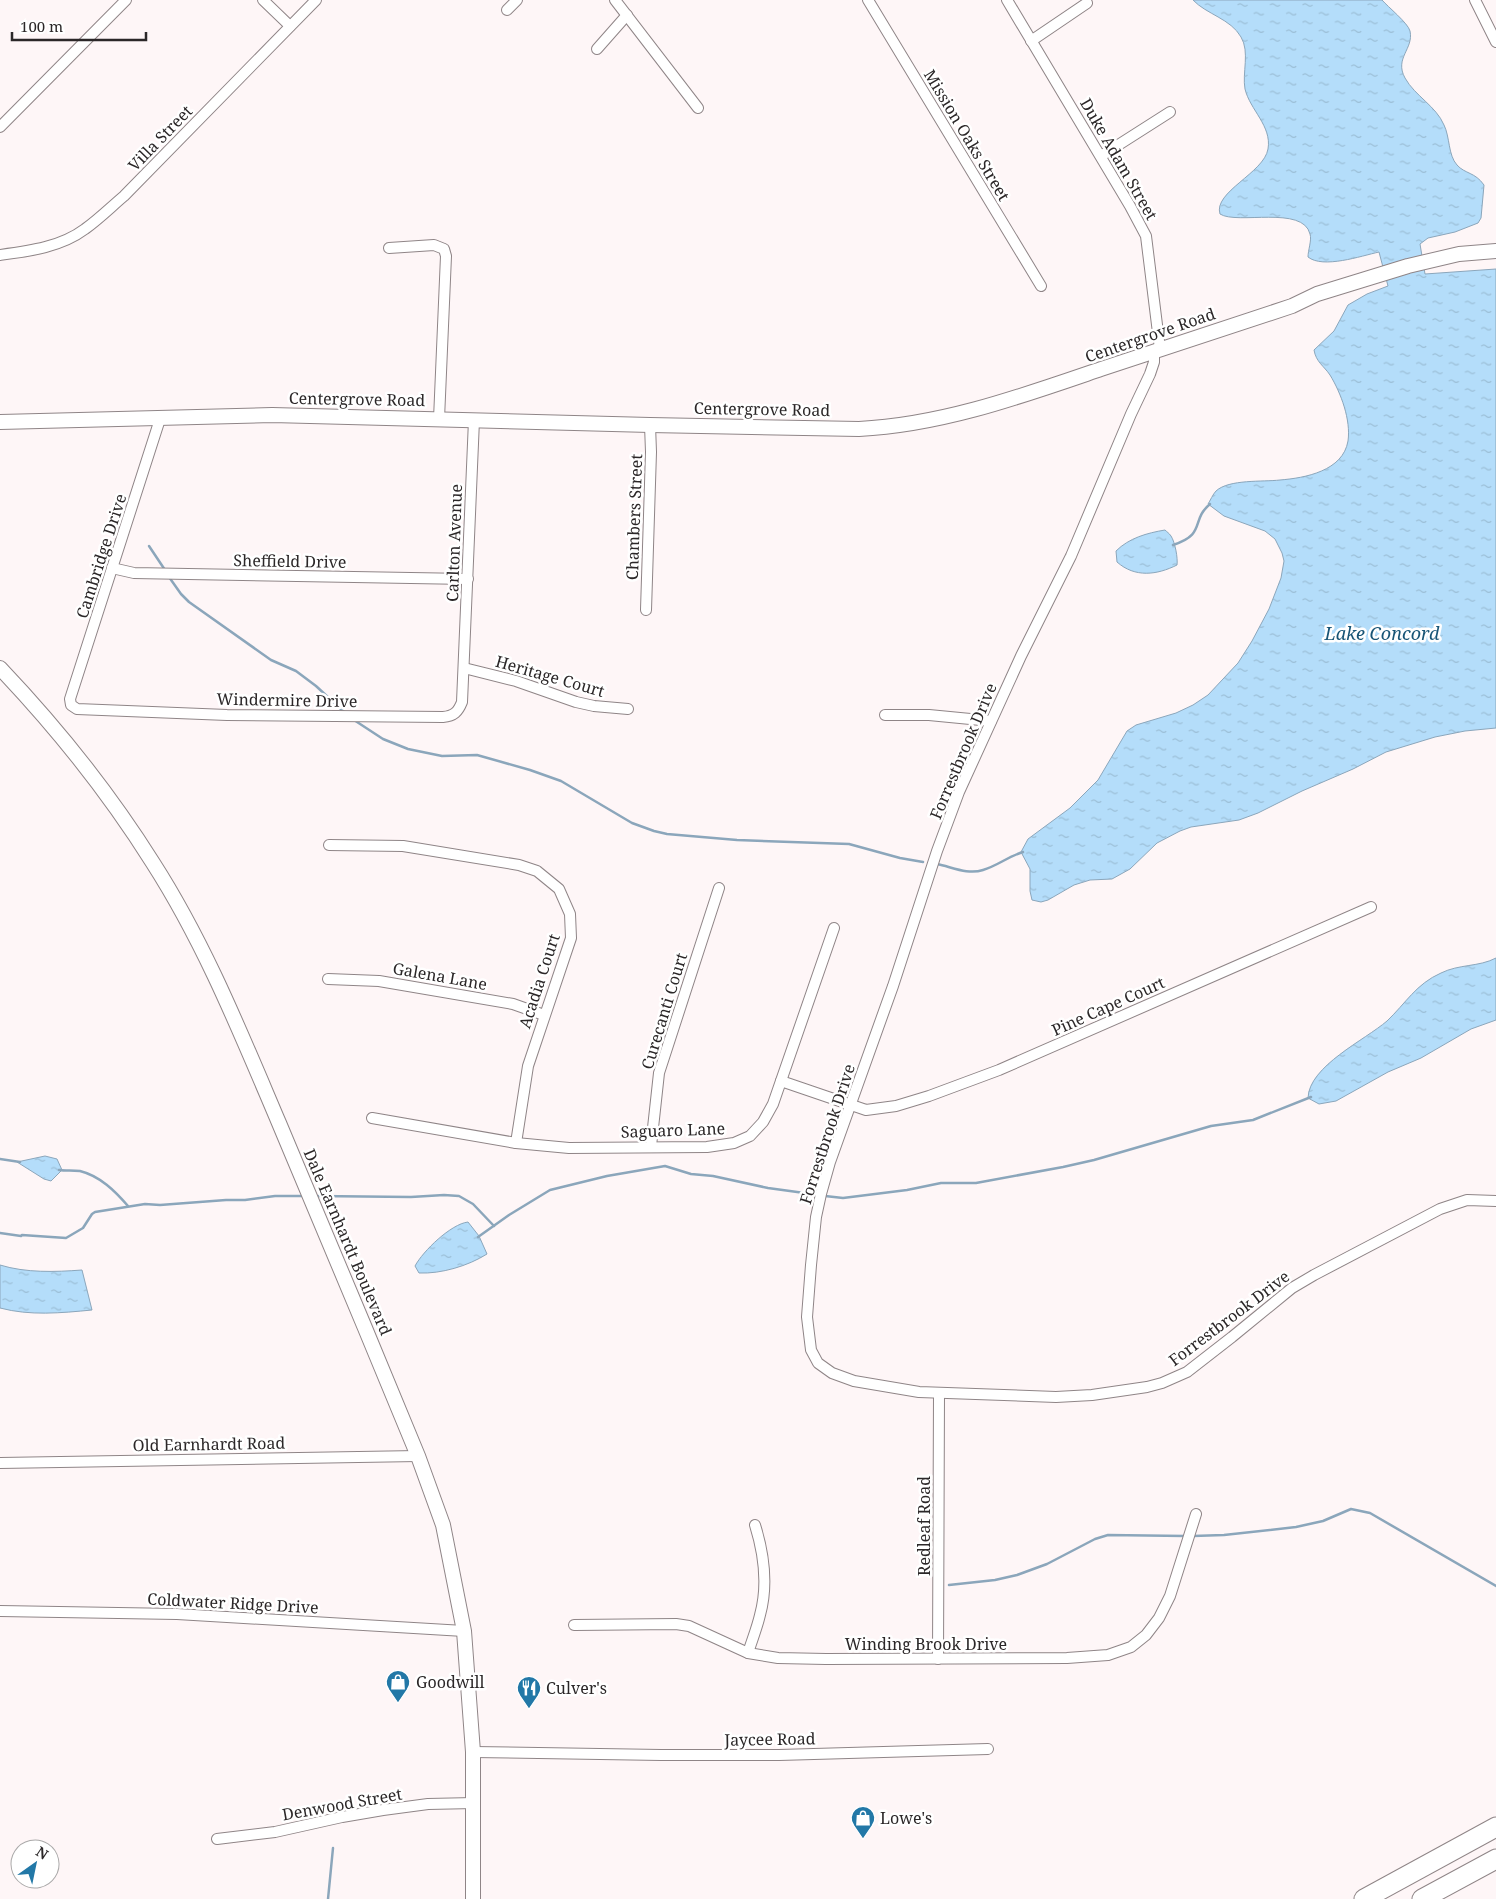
<svg xmlns="http://www.w3.org/2000/svg" width="1496" height="1899" font-family="'Noto Serif',serif">
  <defs>
    <pattern id="water-ripples" width="26" height="14" patternUnits="userSpaceOnUse" patternTransform="scale(1.25)"><rect width="26" height="14" fill="#b4ddfa"/><path d="M2 4q2-2 4 0t4 0M15 11q2-2 4 0t4 0" fill="none" stroke="#9bbed6"/></pattern>
  </defs>
  <rect width="100%" height="100%" fill="#fef6f7"/>
  <!-- water -->
  <g fill="url(#water-ripples)" stroke="#8ba6bb">
    <path d="M1193 0H1382C1388 7 1408 23 1410 31 1414 49 1394 58 1405 78 1415 96 1436 106 1444 125 1450 137 1448 155 1457 165 1465 174 1475 172 1484 185L1481 218 1478 223 1455 232 1428 238 1420 244 1425 274 1496 269V728L1465 731 1435 737 1386 752 1353 769 1302 791 1258 813 1239 820 1191 827 1180 831 1157 843 1130 869 1112 879 1090 880 1074 885 1048 900 1041 902 1032 900 1030 891V869L1021 852 1028 839 1070 808 1098 780 1127 731 1136 725 1176 713 1193 705 1208 695 1238 663 1252 641 1269 609 1281 578 1284 561 1282 553 1275 539 1265 531 1224 516 1208 504C1210 501 1213 494 1216 491 1229 479 1263 482 1280 480 1305 478 1343 471 1348 441 1351 420 1341 393 1330 375 1324 366 1316 362 1314 350L1334 331 1348 305 1367 294 1388 286 1379 252C1361 256 1323 269 1308 257 1308 250 1312 240 1310 234 1303 205 1237 225 1220 214 1213 192 1264 173 1268 149 1272 126 1250 110 1245 89 1242 73 1250 52 1241 37 1231 19 1206 14 1193 0Z"/>
    <path d="M1165 530C1167 532 1169 533 1171 536 1175 542 1178 558 1177 565 1157 575 1135 578 1117 562L1116 551C1129 538 1147 533 1165 530Z"/>
    <path d="M1496 958V1020L1471 1029 1421 1058 1388 1072 1336 1101 1319 1104 1308 1098C1309 1066 1365 1040 1387 1021 1406 1003 1416 984 1441 973 1459 964 1479 967 1496 958Z"/>
    <path d="M45 1156 57 1159 62 1170 51 1181 44 1179 17 1162Z"/>
    <path d="M468 1222 479 1236 487 1254C468 1266 441 1274 419 1273L415 1266C423 1251 451 1224 468 1222Z"/>
    <path d="M0 1265C26 1273 55 1272 82 1270L92 1310C61 1313 30 1316 0 1308Z"/>
  </g>
  <g fill="none" stroke-linecap="round" stroke-linejoin="round">
    <!-- stream -->
    <g stroke="#8ba6bb" stroke-width="2.5">
      <path d="M1173 545C1207 534 1190 521 1210 504"/>
      <path d="M149 546 165 570"/>
      <path d="M169 577 181 594 189 602 271 660 296 671 316 686 344 712"/>
      <path d="M354 720 383 739 408 749 442 756 477 755 530 770 561 781 632 823 654 831 667 834 737 840 849 844 900 858 923 862"/>
      <path d="M937 864C952 867 968 875 983 870 997 866 1009 856 1023 852"/>
      <path d="M0 1159 20 1162"/>
      <path d="M59 1170C66 1171 73 1170 80 1171 100 1176 115 1191 128 1206"/>
      <path d="M316 1196 411 1197 444 1195 459 1196 473 1204 494 1226"/>
      <path d="M825 1196 843 1198 907 1190 941 1183H976L1063 1167 1094 1160 1211 1126 1253 1120 1311 1097"/>
      <path d="M0 1233 21 1236 22 1235 66 1238 83 1228 92 1214 95 1212 145 1204 160 1205 226 1200H245L275 1196H305"/>
      <path d="M478 1237 509 1215 550 1190 607 1176 665 1166 691 1174 713 1176 768 1188 819 1195"/>
      <path d="M1193 1536 1224 1535 1296 1527 1323 1521 1351 1509 1370 1513 1496 1586"/>
      <path d="M949 1585 995 1580 1017 1575 1047 1564 1095 1539 1108 1535 1185 1536"/>
      <path d="M328 1899 333 1848"/>
    </g>
    <!-- street casing -->
    <g stroke="#8f8587" stroke-width="12">
      <g id="street">
        <path d="M263 0 290 26"/>
        <path d="M615 0 698 108"/>
        <path d="M868 0 1041 286"/>
        <path d="M1007 0 1130 206 1146 236 1160 349"/>
        <path d="M1475 0 1496 42"/>
        <path d="M507 10 517 0"/>
        <path d="M1031 41 1087 3"/>
        <path d="M597 49 627 15"/>
        <path d="M0 127 126 0"/>
        <path d="M1101 156 1170 112"/>
        <path d="M389 248 434 245 444 249 446 256 439 419"/>
        <path d="M0 255C30 251 61 247 85 229 99 219 111 207 124 196L316 0"/>
        <path d="M1154 352V362L1150 374 1131 414 1071 556 1021 656 959 792 937 851 893 986 830 1162 821 1194 816 1217 811 1265 807 1317 811 1350 818 1363 832 1373 854 1381 919 1392 1056 1397 1092 1395 1147 1387 1162 1383 1187 1372 1232 1337 1292 1288 1314 1275 1440 1209 1467 1200 1496 1201"/>
        <path d="M161 416 70 699 71 705 77 709 227 715 443 717C454 716 458 712 462 702L474 420"/>
        <path d="M112 568 134 573 468 579"/>
        <path d="M646 610 651 452 650 425"/>
        <path d="M464 668 516 681 576 702 594 706 628 709"/>
        <path d="M885 715H929L991 721"/>
        <path d="M329 845 403 846 519 865 537 871 559 889 570 914 571 938 528 1066 516 1143"/>
        <path d="M328 979 379 981 513 1004 544 1015"/>
        <path d="M781 1081 866 1110 896 1106 929 1096 999 1070 1371 907"/>
        <path d="M372 1118 516 1143 569 1148 707 1147 734 1143 750 1136 763 1122 773 1104 834 928"/>
        <path d="M651 1146 659 1073 719 888"/>
        <path d="M0 1463 418 1456"/>
        <path d="M0 1611 177 1614 464 1631"/>
        <path d="M574 1625 676 1624 689 1626 748 1653 778 1658 826 1659 1067 1658 1108 1655 1131 1647 1146 1635 1159 1618 1170 1596 1196 1514"/>
        <path d="M748 1653C752 1640 757 1628 760 1615 768 1586 764 1554 755 1525"/>
        <path d="M938 1659 939 1394"/>
        <path d="M473 1752 661 1755H779L988 1749"/>
        <path d="M217 1839 275 1832 342 1817 383 1810 428 1804 474 1803"/>
      </g>
    </g>
    <!-- secondary casing -->
    <g stroke="#8f8587" stroke-width="16">
      <g id="secondary">
        <path d="M0 422 272 415 650 425 859 429C942 425 1022 396 1101 369 1164 348 1228 327 1292 306L1317 294 1408 266 1459 254 1496 251"/>
        <path d="M0 668C57 728 109 793 153 863 205 944 241 1034 279 1123 326 1233 372 1345 418 1456L443 1525 464 1631 473 1752V1899"/>
      </g>
    </g>
    <!-- highway casing -->
    <g stroke="#8f8587" stroke-width="21">
      <g id="highway">
        <path d="M1364 1899 1496 1827"/>
        <path d="M1422 1899 1496 1859"/>
      </g>
    </g>
    <!-- street -->
    <use href="#street" stroke="#fff" stroke-width="10"/>
    <!-- secondary -->
    <use href="#secondary" stroke="#fff" stroke-width="14"/>
    <!-- highway -->
    <use href="#highway" stroke="#fff" stroke-width="19"/>
  </g>
  <!-- icons -->
  <defs>
    <g id="shop-pin" transform="scale(1.25)"><path d="M0 17L-7.5 6A9.5 9.5 0 1 1 7.5 6Z" fill="#2278a7" stroke="#fff"/><path d="M-5-2.5h2.3a2.7 3.5 0 0 1 5.4 0H5L5.5 6h-11ZM-1.5-2.5h3a1.5 2.3 0 0 0-3 0Z" fill="#fff"/></g>
    <g id="restaurant-pin" transform="scale(1.25)"><path d="M0 17L-7.5 6A9.5 9.5 0 1 1 7.5 6Z" fill="#2278a7" stroke="#fff"/><path d="M-5-6h1v4h1v-4h1v4h1v-4h1v5L-1.5 .5V6h-2V.5L-5-1ZM5-6V6H3V1.5H1.5Q1.5-4 5-6Z" fill="#fff"/></g>
  </defs>
  <g fill-rule="evenodd">
    <use href="#shop-pin" x="398" y="1682"/>
    <use href="#restaurant-pin" x="529" y="1688"/>
    <use href="#shop-pin" x="863" y="1818"/>
  </g>
  <g text-anchor="middle" dominant-baseline="central" stroke-width="5" stroke-linejoin="round" paint-order="stroke">
    <!-- street labels -->
    <g font-size="16" fill="#2b2728" stroke="#fff">
      <text transform="translate(967 135) rotate(59)">Mission Oaks Street</text>
      <text transform="translate(160 138) rotate(-46)">Villa Street</text>
      <text transform="translate(1119 159) rotate(60)">Duke Adam Street</text>
      <text transform="translate(1150 335) rotate(-19)">Centergrove Road</text>
      <text transform="translate(357 399) rotate(1)">Centergrove Road</text>
      <text transform="translate(762 409) rotate(1)">Centergrove Road</text>
      <text transform="translate(634 517) rotate(-88)">Chambers Street</text>
      <text transform="translate(454 543) rotate(-88)">Carlton Avenue</text>
      <text transform="translate(101 556) rotate(-72)">Cambridge Drive</text>
      <text transform="translate(290 561) rotate(1)">Sheffield Drive</text>
      <text transform="translate(550 676) rotate(16)">Heritage Court</text>
      <text transform="translate(287 700) rotate(1)">Windermire Drive</text>
      <text transform="translate(963 751) rotate(-67)">Forrestbrook Drive</text>
      <text transform="translate(440 976) rotate(10)">Galena Lane</text>
      <text transform="translate(539 981) rotate(-72)">Acadia Court</text>
      <text transform="translate(1108 1006) rotate(-24)">Pine Cape Court</text>
      <text transform="translate(664 1011) rotate(-73)">Curecanti Court</text>
      <text transform="translate(673 1130) rotate(-2)">Saguaro Lane</text>
      <text transform="translate(827 1134) rotate(-72)">Forrestbrook Drive</text>
      <text transform="translate(348 1242) rotate(67)">Dale Earnhardt Boulevard</text>
      <text transform="translate(1229 1318) rotate(-37)">Forrestbrook Drive</text>
      <text transform="translate(209 1444) rotate(-1)">Old Earnhardt Road</text>
      <text transform="translate(924 1526) rotate(-90)">Redleaf Road</text>
      <text transform="translate(233 1603) rotate(3)">Coldwater Ridge Drive</text>
      <text x="926" y="1644">Winding Brook Drive</text>
      <text transform="translate(770 1739) rotate(-1)">Jaycee Road</text>
      <text transform="translate(342 1804) rotate(-10)">Denwood Street</text>
    </g>
    <!-- poi labels -->
    <g font-size="16" fill="#2b2728" stroke="#fff" text-anchor="start">
      <text x="416" y="1682">Goodwill</text>
      <text x="546" y="1688">Culver's</text>
      <text x="880" y="1818">Lowe's</text>
    </g>
    <!-- water labels -->
    <g font-size="18" font-style="italic" fill="#175476" stroke="#fff">
      <text x="1382" y="633">Lake Concord</text>
    </g>
  </g>
  <!-- north arrow -->
  <g transform="translate(35 1864) rotate(33)"><circle r="24" fill="#ffffff" stroke="#aaa9a9"/>
  <path d="M0-4L9 19L0 12L-9 19Z" fill="#2278a7"/>
  <text y="-8" font-size="14" font-weight="bold" text-anchor="middle" fill="#2b2728">N</text>
  </g>
  <!-- scale -->
  <path d="M12 32v8h134v-8" fill="none" stroke="#2b2728" stroke-width="2.5"/>
  <text x="20" y="32" font-size="15" fill="#2b2728" stroke="#ffffff" stroke-width="4" paint-order="stroke">100 m</text>
</svg>
